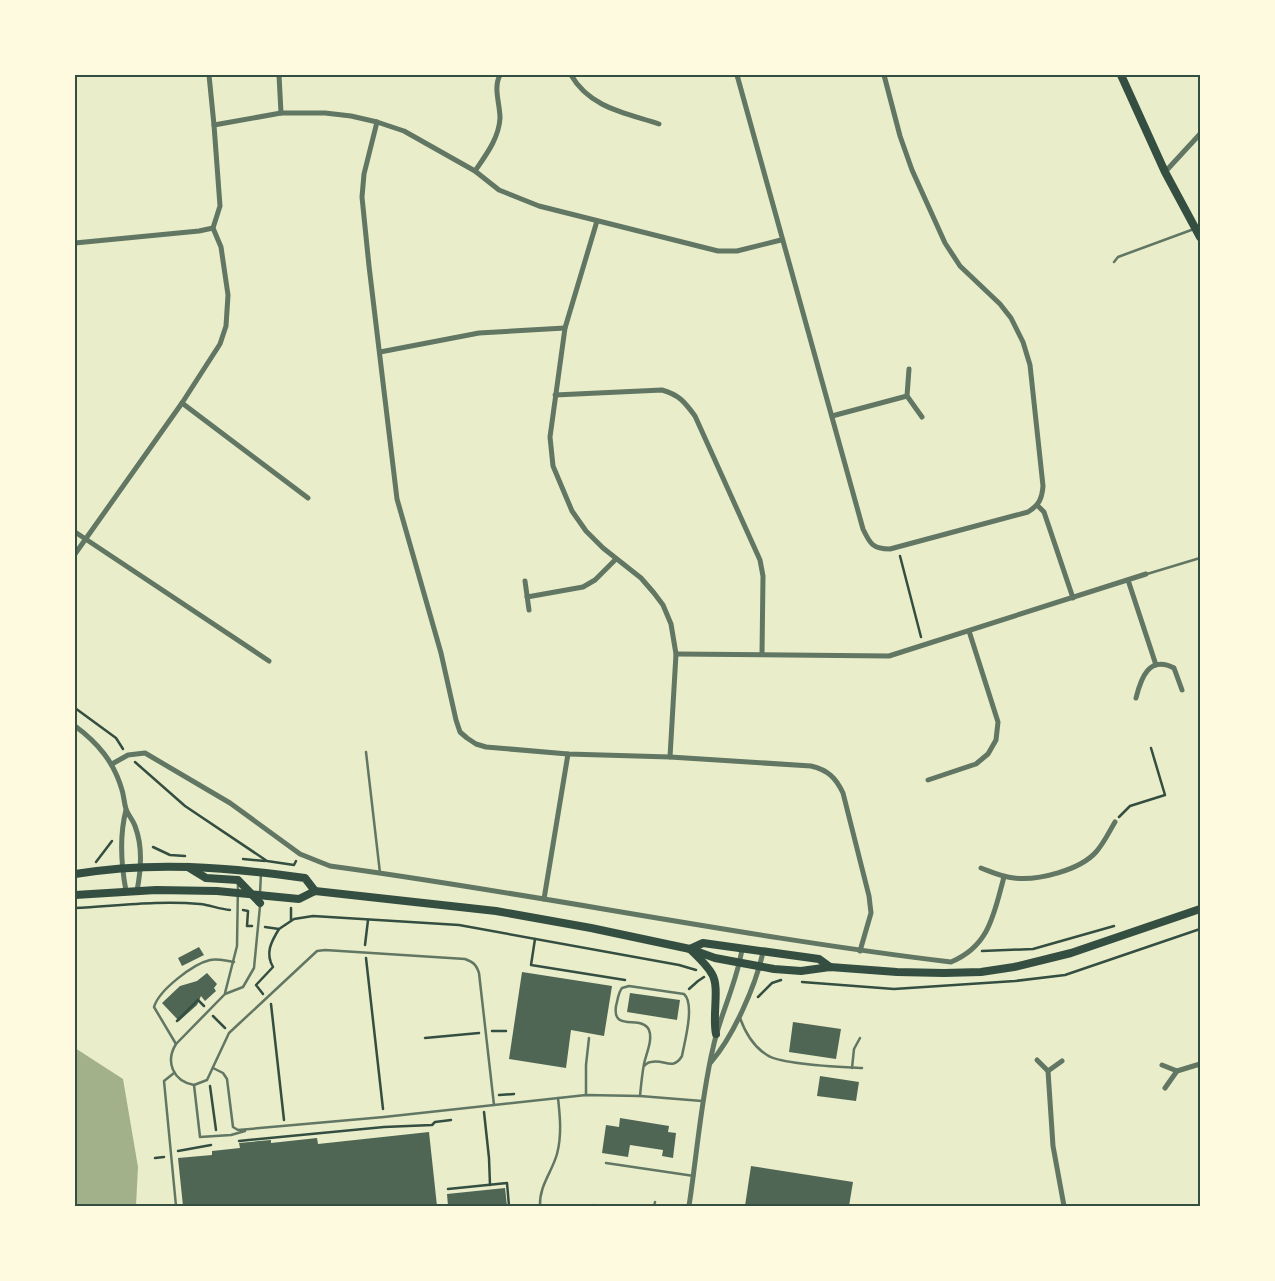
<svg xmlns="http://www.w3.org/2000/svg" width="1275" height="1281" font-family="Roboto,sans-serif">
  <rect width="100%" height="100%" fill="#e9edc9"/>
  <!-- water -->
  <path fill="#a3b18a" d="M75 1048 123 1079 138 1167 136 1206H75Z"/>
  <!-- building -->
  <g fill="#4f6655">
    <path d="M199 947 204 955 182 966 178 958Z"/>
    <path d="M522 972 612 986 604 1036 571 1030 566 1068 509 1059Z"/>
    <path d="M207 973 217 984 214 988 216 991 205 1001 201 996 197 1005 179 1021 162 1003 180 986 197 981Z"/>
    <path d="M630 993 680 1000 677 1020 627 1012Z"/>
    <path d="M793 1022 841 1029 836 1059 789 1052Z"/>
    <path d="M820 1076 859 1082 856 1101 817 1096Z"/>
    <path d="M620 1118 669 1126 668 1132 676 1133 673 1158 662 1156 663 1150 630 1145 628 1157 602 1153 606 1125 619 1127Z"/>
    <path d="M429 1132 437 1206H183L178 1158 212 1155V1151L240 1148 239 1143 271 1140V1143L317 1138 318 1144Z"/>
    <path d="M751 1166 853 1182 849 1206H745Z"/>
    <path d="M505 1188 507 1206H448L447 1194Z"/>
  </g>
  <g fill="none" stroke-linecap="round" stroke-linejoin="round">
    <!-- path -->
    <g stroke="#344e41" stroke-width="2.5">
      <path d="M900 556 921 637"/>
      <path d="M75 708 116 738 123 749"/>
      <path d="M135 762 185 806 267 861 294 865 296 861"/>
      <path d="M1119 817 1130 806 1165 795 1151 748"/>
      <path d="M153 847 170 855 185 856"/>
      <path d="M243 859 265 861"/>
      <path d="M96 862 112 841"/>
      <path d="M75 908C116 906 159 900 200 904 210 905 219 909 230 910"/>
      <path d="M243 910 248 911 247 926H252"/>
      <path d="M291 920V908"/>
      <path d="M265 927 279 929 294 919 313 916 459 925 679 965 696 970"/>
      <path d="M535 939 531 965 625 980"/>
      <path d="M365 945 368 920"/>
      <path d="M982 951 1033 949 1114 926"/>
      <path d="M366 958 383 1109"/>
      <path d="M802 982 894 989 1015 981 1065 975 1200 929"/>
      <path d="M689 989 698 981 704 977"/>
      <path d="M263 994 256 985 273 967C265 953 271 942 279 929"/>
      <path d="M758 997 772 983 781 980"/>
      <path d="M271 1004 284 1120"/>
      <path d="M213 1016 225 1028"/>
      <path d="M177 1021 198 1000 204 1006"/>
      <path d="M492 1031H506"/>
      <path d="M425 1038 479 1033"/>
      <path d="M210 1086 216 1130"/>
      <path d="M499 1095 514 1094"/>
      <path d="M484 1112 489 1158 490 1185"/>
      <path d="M239 1141 384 1127 432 1125 435 1122 451 1120"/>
      <path d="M178 1151 211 1145"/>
      <path d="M155 1158 164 1157"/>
      <path d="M448 1189 507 1183 509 1206"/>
    </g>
    <!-- service -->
    <g stroke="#617663" stroke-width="2.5">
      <path d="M1114 262 1118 257 1194 229"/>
      <path d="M1147 574 1200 558"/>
      <path d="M366 752 380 873"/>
      <path d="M260 893 261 873"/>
      <path d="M260 906 254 968 243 987 225 994 176 1044C165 1062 173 1081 194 1085L207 1080 229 1033 317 951 325 950 465 959C473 962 476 964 479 973L494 1105"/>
      <path d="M225 993 237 946 238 883"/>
      <path d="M740 1018C745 1032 754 1047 767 1055 781 1065 842 1067 862 1068"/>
      <path d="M176 1044 154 1007C159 990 193 964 210 960 217 958 226 961 234 962"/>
      <path d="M213 1068 223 1073 227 1079 233 1127 238 1130 384 1117 586 1095 640 1096 702 1101"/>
      <path d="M852 1068 854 1049 860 1038"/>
      <path d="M174 1073 164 1081 176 1206"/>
      <path d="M194 1085 200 1137 231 1135 245 1131"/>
      <path d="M586 1095V1065L589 1038"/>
      <path d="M640 1096C641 1085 642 1075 644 1064 646 1054 653 1040 649 1030 642 1014 612 1033 616 1006 618 999 618 993 622 988L629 986 684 994C695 1004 685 1040 682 1056 673 1071 665 1059 651 1062 649 1062 646 1064 644 1066"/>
      <path d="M606 1163 694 1176"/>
      <path d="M594 1205 596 1206"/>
      <path d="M540 1206C539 1186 552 1172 557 1154 562 1135 560 1116 558 1098"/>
      <path d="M654 1206 655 1202"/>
    </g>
    <!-- minor -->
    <g stroke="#617663" stroke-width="5">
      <path d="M279 75 281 113"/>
      <path d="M571 75C590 108 626 113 659 124"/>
      <path d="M737 75 863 529C870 544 873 549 890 549L1028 512C1039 505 1042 499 1043 486L1030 365 1023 342 1011 318 1000 304 960 266 945 243 912 170 900 136 884 75"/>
      <path d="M377 122 364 174 362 197 369 266 397 499 441 653 456 720 460 732 467 738 476 744 486 747 568 754 670 757 811 766C828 770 836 778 843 793L869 896 871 913 860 951"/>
      <path d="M214 125 281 113H325L351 116 377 122 404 131 475 171 499 190 539 206 718 251H737L781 240"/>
      <path d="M475 171C486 155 499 138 500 118 500 104 493 88 500 75"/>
      <path d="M1165 172 1200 134"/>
      <path d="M597 221 565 328 550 437 553 466 572 511 586 531 603 548 641 578 654 593 663 605 671 624 676 654 670 757"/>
      <path d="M75 243 199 231 213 228"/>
      <path d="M380 352 479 333 565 328"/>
      <path d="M555 395 662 390C679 395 684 401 695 416L760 560 763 576 762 654"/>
      <path d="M907 396 922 417"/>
      <path d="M182 403 308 498"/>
      <path d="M832 416 907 396 909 369"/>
      <path d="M1038 506 1044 512 1073 598"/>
      <path d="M75 532 269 661"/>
      <path d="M75 554 182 403 220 344 226 326 228 295 221 247 213 228 220 206 214 125 209 75"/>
      <path d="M1128 580 1156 665"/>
      <path d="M525 581 529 610"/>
      <path d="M527 597 583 587 595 580 616 559"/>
      <path d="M676 654 889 656 1146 574"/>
      <path d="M1136 698C1141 678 1149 655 1174 668L1182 690"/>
      <path d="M75 726C98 743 114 762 122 790 124 796 124 803 126 809 128 815 133 820 135 826 143 847 141 869 137 891"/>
      <path d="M112 764 128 755 145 753 230 803 300 854 330 866C537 894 743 937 951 962 990 946 994 913 1004 877"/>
      <path d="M928 780 976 764 988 754 996 740 998 722 969 631"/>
      <path d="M981 868C992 872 1002 877 1014 878 1038 881 1080 870 1096 852 1104 843 1109 832 1115 822"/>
      <path d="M126 891C121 864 119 837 126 810"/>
      <path d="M544 899 568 754"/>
      <path d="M1037 1060 1048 1071 1053 1146 1064 1206"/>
      <path d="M711 1062C733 1037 756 985 763 952"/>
      <path d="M1162 1065 1177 1071 1200 1064"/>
      <path d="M1048 1071 1062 1061"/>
      <path d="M1165 1088 1177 1071"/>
      <path d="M689 1206C697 1154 701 1099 713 1048 720 1014 737 983 742 949"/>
    </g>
    <!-- secondary -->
    <path stroke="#344e41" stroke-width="8" d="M1121 75 1165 172 1200 237"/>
    <!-- primary -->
    <g stroke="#344e41" stroke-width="8">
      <path d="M188 867 206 878 238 880 260 903"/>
      <path d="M75 874C154 861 226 867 305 878L315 891"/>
      <path d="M75 895 156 890 217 891 299 899 315 891 496 911 591 928 690 949 715 958 774 969 801 971 830 967 897 972 944 973 981 972 1014 967 1071 953 1200 909"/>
      <path d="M690 949 703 943 819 959 830 967"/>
      <path d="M691 950C698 957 707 965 712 974 720 987 712 1016 716 1034"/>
    </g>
  </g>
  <!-- border -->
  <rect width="1275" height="1281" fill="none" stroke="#fefae0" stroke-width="152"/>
  <rect x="76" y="76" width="1123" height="1129" fill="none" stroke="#344e41" stroke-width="2"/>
</svg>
